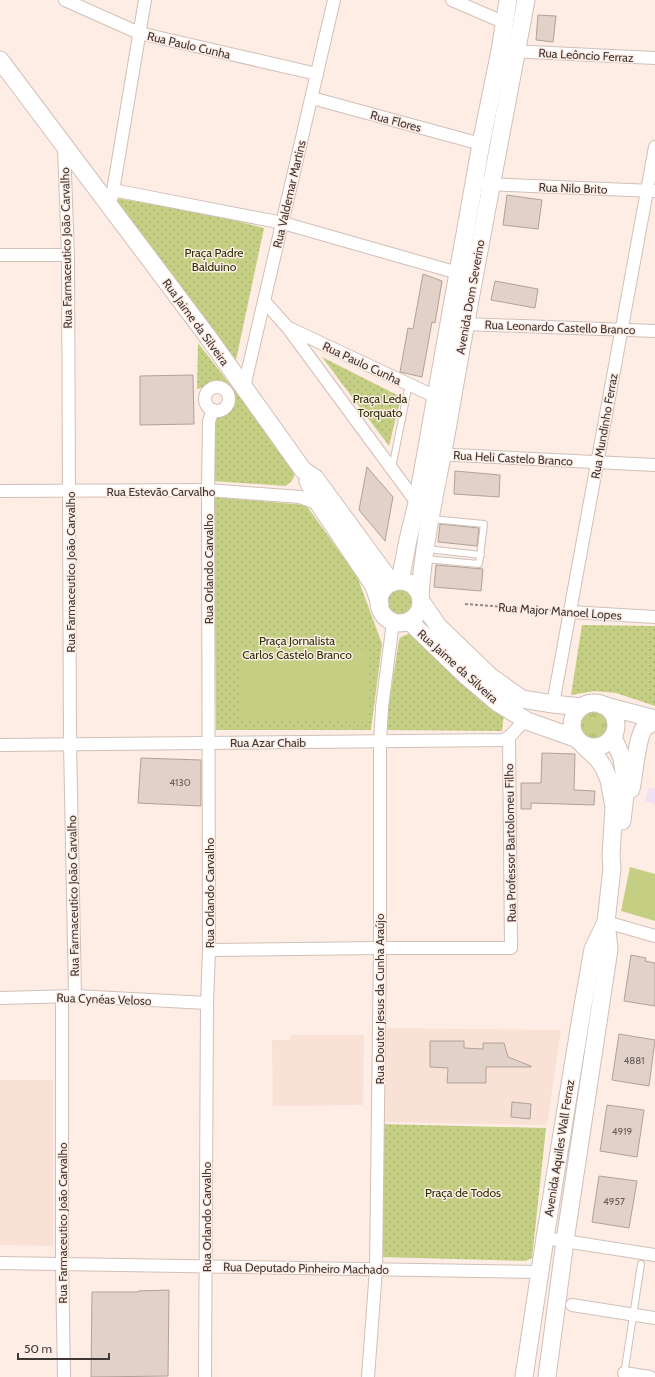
<svg xmlns="http://www.w3.org/2000/svg" width="655" height="1377" font-family="Cabin,sans-serif">
  <defs>
    <pattern id="grass-tufts" width="24" height="20" patternUnits="userSpaceOnUse"><rect width="24" height="20" fill="#c4cf83"/><path d="M3 7l-1-3M5 7V3M7 7l1-3M15 17l-1-3M17 17v-4M19 17l1-3" fill="none" stroke="#a9b272"/></pattern>
    <pattern id="park-dots" width="8" height="8" patternUnits="userSpaceOnUse"><rect width="8" height="8" fill="#c4cf83"/><path d="M2 2h.1M6 6h.1" fill="none" stroke="#a9b272" stroke-width="1.8" stroke-linecap="round"/></pattern>
  </defs>
  <rect width="100%" height="100%" fill="#feede5"/>
  <!-- commercial -->
  <path fill="#f1e1f4" d="M649 787 655 789V804L645 801Z"/>
  <!-- built -->
  <g fill="#f9e1d5">
    <path d="M385 1028 561 1030 547 1125 385 1122Z"/>
    <path d="M291 1035H364L363 1105 273 1106 272 1040H290Z"/>
    <path d="M0 1080H53V1246L0 1245Z"/>
  </g>
  <!-- grass -->
  <circle fill="url(#grass-tufts)" cx="593" cy="725" r="15"/>
  <!-- park -->
  <g fill="url(#park-dots)">
    <path d="M115 198 205 213 264 228 236 360Z"/>
    <path d="M198 343 294 467C296 476 293 482 285 486L213 481 212 421C217 415 223 416 227 411 240 400 230 379 214 381 207 382 204 388 197 389Z"/>
    <path d="M322 357 401 397 389 446Z"/>
    <path d="M214 497 306 505 357 576 382 644 371 730H216Z"/>
    <circle cx="400" cy="602" r="15"/>
    <path d="M582 625 655 626V706L616 693 595 691 571 695Z"/>
    <path d="M408 634H412L504 713 502 731 385 730 399 640 401 637Z"/>
    <path d="M381 1124 546 1128 532 1258 525 1261 381 1257Z"/>
  </g>
  <!-- pitch -->
  <g fill="#c4cf83">
    <path d="M241 648 370 650 369 722 240 721Z"/>
    <path d="M630 867 655 874V921L621 911Z"/>
  </g>
  <!-- building -->
  <g fill="#e1d1c8" stroke="#b0a199">
    <path d="M538 15 556 16 553 42 536 40Z"/>
    <path d="M507 195 542 200 538 229 503 225Z"/>
    <path d="M423 274 442 281 435 323 432 322 422 377 400 372 408 328 413 329Z"/>
    <path d="M495 281 538 289 535 308 491 300Z"/>
    <path d="M193 375 194 424 140 425V376Z"/>
    <path d="M367 467 393 497 385 541 359 510Z"/>
    <path d="M455 471 500 475 499 497 454 494Z"/>
    <path d="M440 524 479 528 477 546 438 542Z"/>
    <path d="M436 565 483 569 481 591 434 587Z"/>
    <path d="M542 753 575 754 574 790 595 791 594 805 531 803V809H521V783H541Z"/>
    <path d="M141 758 201 760V806L138 803Z"/>
    <path d="M631 955 646 958 645 961 655 963V1006L624 1001Z"/>
    <path d="M619 1034 655 1040 649 1086 612 1080Z"/>
    <path d="M430 1041H464V1048L483 1049V1043H504L508 1057 531 1066V1067H486V1083H447L448 1068 430 1067Z"/>
    <path d="M512 1102 531 1104 530 1119 511 1117Z"/>
    <path d="M607 1105 644 1110 637 1157 600 1151Z"/>
    <path d="M599 1176 637 1181 629 1228 592 1222Z"/>
    <path d="M169 1290 168 1376 91 1377 92 1292H138V1291Z"/>
  </g>
  <g fill="none" stroke-linecap="round" stroke-linejoin="round">
    <!-- lane casing -->
    <g stroke="#d0c0b8" stroke-width="8">
      <g id="lane">
        <path d="M392 468 409 384"/>
        <path d="M427 549 481 555"/>
        <path d="M425 559 479 564 484 524 431 519"/>
        <path d="M624 1375 641 1264"/>
      </g>
    </g>
    <!-- street casing -->
    <g stroke="#d0c0b8" stroke-width="14">
      <g id="street">
        <path d="M65 0 139 33 317 74"/>
        <path d="M452 0 503 22"/>
        <path d="M509 51 655 58"/>
        <path d="M312 98 481 144"/>
        <path d="M64 147 68 255 70 743 75 996"/>
        <path d="M485 184 654 191"/>
        <path d="M113 190 283 223 458 273"/>
        <path d="M112 197 145 0"/>
        <path d="M0 255H68"/>
        <path d="M264 301 288 328 417 503"/>
        <path d="M465 324 655 331"/>
        <path d="M289 328 436 397"/>
        <circle cx="217" cy="399" r="12"/>
        <path d="M244 387 334 0"/>
        <path d="M435 454 655 465"/>
        <path d="M0 491 208 490 300 497 319 504"/>
        <path d="M570 612 655 617"/>
        <path d="M553 704 655 147"/>
        <path d="M0 745 503 740C515 736 515 726 527 721"/>
        <path d="M606 922 655 936"/>
        <path d="M209 950 380 948H511L509 738"/>
        <path d="M62 997V1264L64 1377"/>
        <path d="M0 998 75 996 207 1003"/>
        <path d="M545 1238 655 1255"/>
        <path d="M0 1263 540 1272"/>
        <path d="M572 1305 655 1318"/>
        <path d="M624 1373 650 1377"/>
        <path d="M205 1377 207 1003 209 950 208 490 209 421 213 410"/>
        <path d="M368 1377 376 1269 380 948V742L382 707 393 622"/>
      </g>
    </g>
    <!-- secondary casing -->
    <g stroke="#d0c0b8" stroke-width="19">
      <g id="secondary">
        <path d="M0 60 208 337 303 470 315 478 392 583"/>
        <path d="M308 481 319 504 374 586 377 595 380 605"/>
        <path d="M400 581 408 540 417 503 481 144 500 51 508 0"/>
        <circle cx="400" cy="602" r="21"/>
        <path d="M420 595C424 537 438 481 448 424 472 282 500 141 526 0"/>
        <path d="M421 601 438 626 491 677 522 699 553 704 581 707"/>
        <path d="M409 621 465 675 498 703 527 721 575 738"/>
        <circle cx="594" cy="725" r="22"/>
        <path d="M602 705 655 719"/>
        <path d="M613 737 622 758 626 786 622 821"/>
        <path d="M631 789C634 776 637 735 645 727 646 726 649 725 650 724"/>
        <path d="M524 1377 545 1238 582 1011 593 949 606 922"/>
        <path d="M547 1377 565 1241 609 949 606 922 612 868 611 855 614 807 609 780 604 768 598 759 583 745"/>
      </g>
    </g>
    <!-- path -->
    <path stroke="#958a84" stroke-width="2" stroke-dasharray="3 2" stroke-linecap="butt" d="M465 604 559 611"/>
    <!-- lane -->
    <use href="#lane" stroke="#fff" stroke-width="6"/>
    <!-- street -->
    <use href="#street" stroke="#fff" stroke-width="12"/>
    <!-- secondary -->
    <use href="#secondary" stroke="#fff" stroke-width="17"/>
  </g>
  <g text-anchor="middle" dominant-baseline="central" stroke-width="3" stroke-linejoin="round" paint-order="stroke">
    <!-- number labels -->
    <g font-size="10" fill="#685e5a">
      <text x="180" y="782">4130</text>
      <text x="634" y="1060">4881</text>
      <text x="622" y="1131">4919</text>
      <text x="614" y="1201">4957</text>
    </g>
    <!-- street labels -->
    <g font-size="12" fill="#3f3835" stroke="#feede5">
      <text transform="translate(189 45) rotate(13)">Rua Paulo Cunha</text>
      <text transform="translate(586 55) rotate(3)">Rua Leôncio Ferraz</text>
      <text transform="translate(396 121) rotate(15)">Rua Flores</text>
      <text transform="translate(573 188) rotate(2)">Rua Nilo Brito</text>
      <text transform="translate(289 194) rotate(-77)">Rua Valdemar Martins</text>
      <text transform="translate(66 248) rotate(-91)">Rua Farmaceutico João Carvalho</text>
      <text transform="translate(470 297) rotate(-80)">Avenida Dom Severino</text>
      <text transform="translate(196 322) rotate(54)">Rua Jaime da Silveira</text>
      <text transform="translate(560 327) rotate(2)">Rua Leonardo Castello Branco</text>
      <text transform="translate(362 363) rotate(25)">Rua Paulo Cunha</text>
      <text transform="translate(604 426) rotate(-80)">Rua Mundinho Ferraz</text>
      <text transform="translate(513 458) rotate(3)">Rua Heli Castelo Branco</text>
      <text x="161" y="491">Rua Estevão Carvalho</text>
      <text transform="translate(208 569) rotate(-90)">Rua Orlando Carvalho</text>
      <text transform="translate(70 572) rotate(-90)">Rua Farmaceutico João Carvalho</text>
      <text transform="translate(560 611) rotate(4)">Rua Major Manoel Lopes</text>
      <text transform="translate(458 666) rotate(42)">Rua Jaime da Silveira</text>
      <text x="268" y="742">Rua Azar Chaib</text>
      <text transform="translate(510 843) rotate(-91)">Rua Professor Bartolomeu Filho</text>
      <text transform="translate(209 893) rotate(-90)">Rua Orlando Carvalho</text>
      <text transform="translate(73 896) rotate(-91)">Rua Farmaceutico João Carvalho</text>
      <text transform="translate(104 999) rotate(2)">Rua Cynéas Veloso</text>
      <text transform="translate(379 999) rotate(-90)">Rua Doutor Jesus da Cunha Araújo</text>
      <text transform="translate(559 1148) rotate(-81)">Avenida Aquiles Wall Ferraz</text>
      <text transform="translate(206 1217) rotate(-90)">Rua Orlando Carvalho</text>
      <text transform="translate(62 1223) rotate(-90)">Rua Farmaceutico João Carvalho</text>
      <text transform="translate(306 1268) rotate(1)">Rua Deputado Pinheiro Machado</text>
    </g>
    <!-- park labels -->
    <g font-size="12" fill="#2d3207" stroke="#feede5">
      <text x="214" y="252">Praça Padre<tspan x="214" dy="14">Balduino</tspan></text>
      <text x="380" y="398">Praça Leda<tspan x="380" dy="14">Torquato</tspan></text>
      <text x="297" y="640">Praça Jornalista<tspan x="297" dy="14">Carlos Castelo Branco</tspan></text>
      <text x="463" y="1192">Praça de Todos</text>
    </g>
  </g>
  <!-- scale -->
  <path d="M18 1353v6h91v-6" fill="none" stroke="#3f3835" stroke-width="2"/>
  <text x="24" y="1353" font-size="12" fill="#3f3835" stroke="#feede5" stroke-width="3" paint-order="stroke">50 m</text>
</svg>
